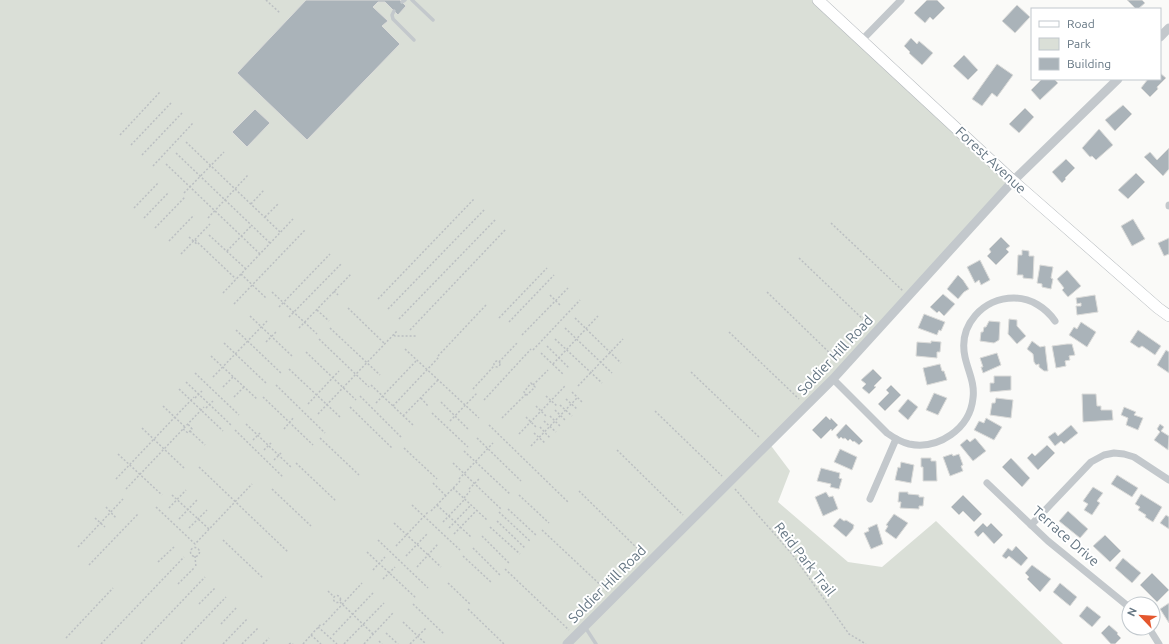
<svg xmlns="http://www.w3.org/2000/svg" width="1169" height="644" font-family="Ubuntu,sans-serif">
  <rect width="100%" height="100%" fill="#fafaf8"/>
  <!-- green -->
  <path fill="#dadfd7" d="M0 0H818L1013 181 769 443 790 471 778 502 848 562 882 567 936 521 1063 644H0Z"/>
  <!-- building -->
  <g fill="#aab3b9" stroke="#dcdcda">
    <path d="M306 0H400L406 6 398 15 385 2H378L373 7 388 21 382 26 400 44 307 140 237 73Z"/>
    <path d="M927 0H937L945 8 933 20 930 17 925 23 914 13Z"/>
    <path d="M1127 0H1142L1145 3 1138 9H1136Z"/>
    <path d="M1017 5 1030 17 1015 33 1002 21Z"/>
    <path d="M911 38 917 44 919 41 933 53 922 65 909 53 910 52 904 46Z"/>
    <path d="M964 55 978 70 968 80 953 66Z"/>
    <path d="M997 64 1013 75 997 97 992 93 982 106 972 99Z"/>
    <path d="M1160 73 1166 78 1157 87 1158 89 1150 97 1141 88 1148 79H1160Z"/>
    <path d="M1042 79H1054L1058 83 1040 100 1031 90Z"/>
    <path d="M1123 105 1132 114 1115 131 1105 120Z"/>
    <path d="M1025 108 1034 117 1019 133 1009 124Z"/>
    <path d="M255 109 270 123 247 147 232 132Z"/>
    <path d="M1099 129 1113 145 1096 160 1092 156 1090 157 1082 148Z"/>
    <path d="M1169 148V169L1163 176 1144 157 1150 152 1157 160Z"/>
    <path d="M1066 159 1075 168 1065 178 1066 179 1062 183 1052 172Z"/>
    <path d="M1136 173 1145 182 1128 199 1118 190Z"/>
    <path d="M1133 219 1145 239 1132 246 1121 226Z"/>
    <path d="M1001 237 1010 246 1006 249 1009 252 996 265 987 256 991 252 989 249Z"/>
    <path d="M1169 238V254L1164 256 1158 243Z"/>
    <path d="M1022 250 1029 251V256H1034L1033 279 1023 278V275H1017L1018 255H1022Z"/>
    <path d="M980 260 990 280 981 285 979 280 975 283 967 267Z"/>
    <path d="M1040 265 1053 267 1051 278 1053 279 1051 289 1042 287V284L1037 283Z"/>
    <path d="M1067 270 1081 286 1068 297 1062 290 1064 288 1057 279Z"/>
    <path d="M958 275 963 280 969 289 964 292 958 299 947 289Z"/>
    <path d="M943 294 955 304 944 316 939 311 937 313 930 307Z"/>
    <path d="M1095 295 1098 312 1077 315 1076 306H1081V303L1077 304 1076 298Z"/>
    <path d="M924 314 945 322 941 331 939 330 937 335 918 328Z"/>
    <path d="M1009 319 1017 320V326L1026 336 1017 344 1008 334Z"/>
    <path d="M989 321 1000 322 999 340 994 343 980 341 981 332H983L984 327H986Z"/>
    <path d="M1081 322 1096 332 1087 347 1069 335 1074 327 1077 329Z"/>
    <path d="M1138 330 1161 346 1155 355 1142 346 1139 348 1130 342Z"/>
    <path d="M931 341 941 342 940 352H937V358L916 356 917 342 931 343Z"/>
    <path d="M1032 341 1040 347 1045 346 1048 371H1044L1039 367V364L1036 365 1034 362 1033 354 1027 349Z"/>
    <path d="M1067 344H1072L1075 355 1069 356 1070 360 1065 361 1066 366 1056 368 1052 346Z"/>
    <path d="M1166 350 1169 352V373L1157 365Z"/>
    <path d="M997 353 1001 365 983 373 981 367H983L980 358Z"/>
    <path d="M940 364 942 371H944L947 380 927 385 923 368Z"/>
    <path d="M873 369 882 378 874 386 876 387 869 394 862 388 866 384 861 380Z"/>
    <path d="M994 376H1011V390L990 392V383H994Z"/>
    <path d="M891 385 901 395 885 411 878 404 889 393 886 390Z"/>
    <path d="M934 393 947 398 938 415 926 410Z"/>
    <path d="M1082 394H1096L1097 406H1101V410H1112L1113 420 1083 422Z"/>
    <path d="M996 398 1013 400 1011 418 990 415 992 403H995Z"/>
    <path d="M908 399 918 407 908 420 898 411Z"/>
    <path d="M1124 407 1136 412 1134 415 1143 418 1138 430 1126 425 1128 418 1121 415Z"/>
    <path d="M826 416 830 420 831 418 838 425 832 431 831 429 821 439 812 430Z"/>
    <path d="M986 418 1002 427 994 440 974 430 979 421 984 423Z"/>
    <path d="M846 424 863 441 859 445 854 441 853 442 850 439 848 441 845 438 843 439 841 437 839 439 836 435Z"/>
    <path d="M1160 424 1164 427 1161 431 1169 436 1168 450 1154 440 1160 432 1157 429Z"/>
    <path d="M1071 425 1078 433 1064 444 1061 441 1055 446 1048 437 1055 432 1058 436Z"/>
    <path d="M975 438 986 451 973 461 960 445 967 439 970 442Z"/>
    <path d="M1047 445 1055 453 1038 470 1027 458 1032 453 1035 456Z"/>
    <path d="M840 449 857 457 852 470 834 462Z"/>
    <path d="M952 454 953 456 959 454 963 465 961 466 963 471 950 476 943 457Z"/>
    <path d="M921 458H931V461H936L937 481H923V467H921Z"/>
    <path d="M1011 458 1030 478 1022 487 1002 467Z"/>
    <path d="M901 462 914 465 911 483 895 480 898 467 900 468Z"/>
    <path d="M821 468 840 473 839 478 842 479 839 489 830 487 831 484 817 481Z"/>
    <path d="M1117 475 1138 488 1132 497 1111 484Z"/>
    <path d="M1093 487 1103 493 1097 501 1100 503 1092 515 1084 510 1088 504 1083 501Z"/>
    <path d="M826 492 829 497 833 496 838 509 823 516 815 497Z"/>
    <path d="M899 492H908V494L919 495V497H924L923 506H919V509L900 508 901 502H898Z"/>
    <path d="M1141 494 1162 507 1153 522 1145 517 1146 515 1138 510 1140 507 1135 504Z"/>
    <path d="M963 495 982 514 974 522 963 511 959 515 951 507Z"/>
    <path d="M1068 511 1088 529 1080 538 1059 521Z"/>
    <path d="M894 514 908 523 896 539 885 531 888 526 886 525Z"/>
    <path d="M1166 515 1169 517V529L1160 523Z"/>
    <path d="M840 518 844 521 846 520 854 525 853 529 846 537 833 526Z"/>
    <path d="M983 523 987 527 991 523 1003 535 994 544 983 532 978 537 974 532Z"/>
    <path d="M877 524 883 544 871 549 864 533 869 531 868 528Z"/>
    <path d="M1105 535 1121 551 1110 562 1093 546Z"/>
    <path d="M1016 546 1028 558 1021 566 1009 556 1006 559 1002 556 1008 548 1012 551Z"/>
    <path d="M1123 558 1141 573 1132 583 1115 568Z"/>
    <path d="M1032 565 1051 579 1040 592 1027 579 1029 577 1025 573Z"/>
    <path d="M1152 573 1169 590 1157 602 1140 585Z"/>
    <path d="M1060 583 1077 597 1070 606 1053 592Z"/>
    <path d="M1169 603V623L1160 609Z"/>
    <path d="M1087 606 1101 617 1092 627 1079 616Z"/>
    <path d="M1109 625 1118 633 1117 634 1121 638 1115 644H1111L1101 633Z"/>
  </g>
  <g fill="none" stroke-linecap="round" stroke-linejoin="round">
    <!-- primary casing -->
    <g stroke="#b5babe" stroke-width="12">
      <path id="primary" d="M818 0 1013 181 1158 308 1169 316"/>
    </g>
    <!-- path -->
    <g stroke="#bbbfc2" stroke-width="1.5" stroke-dasharray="2 2" stroke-linecap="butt">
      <path d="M266 0 280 13"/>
      <path d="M120 135 160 92"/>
      <path d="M186 142 280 232"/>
      <path d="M131 145 171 103"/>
      <path d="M176 153 270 243"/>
      <path d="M142 155 182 113"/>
      <path d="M166 164 260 254"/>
      <path d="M153 166 193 123"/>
      <path d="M184 193 224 152"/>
      <path d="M251 204 264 190"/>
      <path d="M134 208 159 182"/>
      <path d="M265 217 278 204"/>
      <path d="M144 218 169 192"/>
      <path d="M208 218 248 175"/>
      <path d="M831 223 903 291"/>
      <path d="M155 228 185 197"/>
      <path d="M209 235 246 269"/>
      <path d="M189 237 198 245"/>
      <path d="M195 240 236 279"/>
      <path d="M169 241 194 215"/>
      <path d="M227 251 252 225"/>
      <path d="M181 254 210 224"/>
      <path d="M799 258 869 325"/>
      <path d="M241 274 266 298"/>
      <path d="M334 291 338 295"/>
      <path d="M272 292 317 334"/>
      <path d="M767 292 837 360"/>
      <path d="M223 293 293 219"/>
      <path d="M550 295 561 306"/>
      <path d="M378 299 474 199"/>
      <path d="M234 304 305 230"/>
      <path d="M279 307 330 254"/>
      <path d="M348 308 385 344"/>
      <path d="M388 309 485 209"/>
      <path d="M317 310 329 321"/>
      <path d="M250 316 293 357"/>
      <path d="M289 317 341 264"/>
      <path d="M499 318 547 268"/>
      <path d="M575 318 621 363"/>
      <path d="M399 319 496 219"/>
      <path d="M509 322 554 275"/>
      <path d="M299 328 351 274"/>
      <path d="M330 328 380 375"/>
      <path d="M565 328 612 373"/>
      <path d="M236 330 281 373"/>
      <path d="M410 330 506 229"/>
      <path d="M729 332 799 399"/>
      <path d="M394 335 395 336H417"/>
      <path d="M522 335 568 288"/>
      <path d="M319 339 369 387"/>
      <path d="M555 339 602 383"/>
      <path d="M266 342 277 331"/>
      <path d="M224 343 267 384"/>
      <path d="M547 346 569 368"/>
      <path d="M405 349 479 418"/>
      <path d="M533 350 580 300"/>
      <path d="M306 352 356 400"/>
      <path d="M541 353 564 375"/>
      <path d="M211 356 257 399"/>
      <path d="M438 356 486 305"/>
      <circle cx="497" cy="364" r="3"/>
      <path d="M499 362 518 342"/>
      <path d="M553 364 598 316"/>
      <path d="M289 369 340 417"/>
      <path d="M691 372 760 438"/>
      <path d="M195 373 239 415"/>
      <path d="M213 377 267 321"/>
      <path d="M186 382 231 425"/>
      <path d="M531 383 535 387 527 395 524 392Z"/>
      <path d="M276 385 325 433"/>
      <path d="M371 385 414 426"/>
      <path d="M533 385 548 370"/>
      <path d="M578 386 623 339"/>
      <path d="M223 387 233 377"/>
      <path d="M179 389 223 431"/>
      <path d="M473 389 494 366"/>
      <path d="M572 392 583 403"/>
      <path d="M360 396 402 438"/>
      <path d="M546 396 557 406"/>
      <path d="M234 397 244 387"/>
      <path d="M263 397 313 445"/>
      <path d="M195 398 202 391"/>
      <path d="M421 398 428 406"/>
      <path d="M566 399 577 409"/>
      <path d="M484 400 531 349"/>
      <path d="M441 402 468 429"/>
      <path d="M376 403 417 360"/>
      <path d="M308 404 339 371"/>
      <path d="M560 405 572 416"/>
      <path d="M163 406 185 427"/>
      <path d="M393 406 439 357"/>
      <path d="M536 406 546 416"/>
      <path d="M350 407 392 448"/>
      <path d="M206 408 213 401"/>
      <path d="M555 410 566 421"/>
      <path d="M655 411 722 476"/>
      <path d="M432 413 468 447"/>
      <path d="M318 414 397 331"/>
      <path d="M403 416 438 380"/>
      <path d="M550 416 561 427"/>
      <path d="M526 417 537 428"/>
      <path d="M502 418 526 394"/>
      <path d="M450 421 477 393"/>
      <path d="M544 421 556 432"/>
      <path d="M246 424 292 468"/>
      <path d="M489 425 568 502"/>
      <path d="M540 427 550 438"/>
      <path d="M142 428 184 468"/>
      <path d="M183 429 188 433 192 429 188 424"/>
      <path d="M284 429 294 417"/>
      <path d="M235 430 283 477"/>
      <path d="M190 431 205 445"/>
      <path d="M534 433 545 443"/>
      <path d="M519 434 565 386"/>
      <path d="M320 438 359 475"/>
      <path d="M477 438 521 481"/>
      <path d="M253 440 261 432"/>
      <path d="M531 446 577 398"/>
      <path d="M404 448 437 479"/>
      <path d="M264 450 272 442"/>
      <path d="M617 450 683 515"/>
      <path d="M464 451 510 494"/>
      <path d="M118 454 162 495"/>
      <path d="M274 460 282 452"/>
      <path d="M296 463 336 501"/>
      <path d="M453 463 501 509"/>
      <path d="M199 467 288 552"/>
      <path d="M116 479 194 397"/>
      <path d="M459 479 493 443"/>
      <path d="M433 483 446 496"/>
      <path d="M453 488 487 520"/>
      <path d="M126 489 204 407"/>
      <path d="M272 489 311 526"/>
      <path d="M469 489 480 478"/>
      <path d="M735 489 792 554 849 634 866 644"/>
      <path d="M579 491 643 554"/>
      <path d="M172 495 209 529"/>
      <path d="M519 495 549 523"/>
      <path d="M464 498 470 491"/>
      <path d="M412 505 460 550"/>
      <path d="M437 505 471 537"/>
      <path d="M106 507 116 518"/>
      <path d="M156 507 195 544 252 484"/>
      <path d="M169 508 186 490"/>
      <path d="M508 509 537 536"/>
      <path d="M431 511 460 481"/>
      <path d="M499 512 531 542"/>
      <path d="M95 518 105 527"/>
      <path d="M179 519 197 500"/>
      <path d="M497 521 525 548"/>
      <path d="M443 522 465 499"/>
      <path d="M394 523 441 567"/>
      <path d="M490 527 520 554"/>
      <path d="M189 528 207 510"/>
      <path d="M449 528 471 505"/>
      <path d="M542 530 608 592"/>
      <path d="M454 534 477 510"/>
      <path d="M482 536 510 564"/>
      <path d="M223 540 263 578"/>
      <path d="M378 540 428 588"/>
      <path d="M396 546 429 511"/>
      <path d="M78 547 123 499"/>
      <circle cx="195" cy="552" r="4.5"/>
      <path d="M473 548 500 575"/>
      <path d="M367 552 416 598"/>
      <path d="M195 556 196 568"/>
      <path d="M406 556 428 533"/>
      <path d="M463 556 492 583"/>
      <path d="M158 562 174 547"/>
      <path d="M89 565 138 514"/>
      <path d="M417 567 438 544"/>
      <path d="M505 569 569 630"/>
      <path d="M373 570 385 557"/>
      <path d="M383 579 395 567"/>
      <path d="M448 583 471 605"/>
      <path d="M178 584 195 567"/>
      <path d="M328 591 334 597"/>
      <circle cx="337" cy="599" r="3.5"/>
      <path d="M340 602 373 634"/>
      <path d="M199 604 216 587"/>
      <path d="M413 604 444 634"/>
      <path d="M468 609 504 644"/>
      <path d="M403 622 426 644"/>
      <path d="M221 624 237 607"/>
      <path d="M323 625 362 583"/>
      <path d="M318 627 337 644"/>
      <path d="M386 633 398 644"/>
      <path d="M311 635 321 644"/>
      <path d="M333 635 373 593"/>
      <path d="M66 638 113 588"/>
      <path d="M379 641 382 644"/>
      <path d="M101 644 184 557"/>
      <path d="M141 644 205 577"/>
      <path d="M181 644 226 597"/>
      <path d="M223 644 248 618"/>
      <path d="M242 644 258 628"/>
      <path d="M263 644 269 638"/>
      <path d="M289 644 291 643 293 644"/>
      <path d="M303 644 321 624"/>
      <path d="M344 644 384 603"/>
      <path d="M364 644 393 613"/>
      <path d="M410 644 427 627"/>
    </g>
    <!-- service -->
    <g stroke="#c3c8cc" stroke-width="3.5">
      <path d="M412 0 433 20"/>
      <path d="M402 2 405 0"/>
      <path d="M394 11 392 15 393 19 414 40"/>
      <path d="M585 627 596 644"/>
    </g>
    <!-- minor -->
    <g stroke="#c3c8cc" stroke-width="7">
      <path d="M862 40 901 0"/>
      <path d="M1169 206V205"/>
      <path d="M833 379 887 433C894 438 901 442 909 444 938 450 970 429 973 398 975 383 968 371 965 357 958 325 983 298 1014 298 1031 298 1046 308 1055 321"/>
      <path d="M987 483 1048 541 1129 607"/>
      <path d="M870 499 896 439"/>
      <path d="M1031 525 1091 462 1104 455 1114 453 1124 454 1134 457 1169 480"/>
      <path d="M1149 628 1159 644"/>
    </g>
    <!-- tertiary -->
    <g stroke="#c3c8cc" stroke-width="9">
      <path d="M1160 37 1169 28"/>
      <path d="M567 644 833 379 1013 181 1118 79"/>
    </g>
    <!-- primary -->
    <use href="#primary" stroke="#fff" stroke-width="11"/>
  </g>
  <g text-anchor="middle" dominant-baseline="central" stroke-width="4" stroke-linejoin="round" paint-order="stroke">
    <!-- street labels -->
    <g font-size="14" fill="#657683" stroke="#fff">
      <text transform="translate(991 160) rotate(43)">Forest Avenue</text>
      <text transform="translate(835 355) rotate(-47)">Soldier Hill Road</text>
      <text transform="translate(1066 536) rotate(41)">Terrace Drive</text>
      <text transform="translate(805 559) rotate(52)">Reid Park Trail</text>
      <text transform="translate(607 584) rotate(-45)">Soldier Hill Road</text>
    </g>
  </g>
  <!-- legend -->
  <rect x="1031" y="8" width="130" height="72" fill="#ffffff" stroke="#c1c8cd"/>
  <rect x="1039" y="21" width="20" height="6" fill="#ffffff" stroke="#c1c8cd"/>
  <text x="1067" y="28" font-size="12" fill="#657683">Road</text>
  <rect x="1039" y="38" width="20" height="12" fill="#dadfd7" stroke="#c1c8cd"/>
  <text x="1067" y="48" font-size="12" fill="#657683">Park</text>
  <rect x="1039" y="58" width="20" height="12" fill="#aab3b9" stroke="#c1c8cd"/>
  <text x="1067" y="68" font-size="12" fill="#657683">Building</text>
  <!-- north arrow -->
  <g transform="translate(1141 616) rotate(295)"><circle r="19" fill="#ffffff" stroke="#c1c8cd"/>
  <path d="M0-3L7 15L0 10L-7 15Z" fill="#e4572e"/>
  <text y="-6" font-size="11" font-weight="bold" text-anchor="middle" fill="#657683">N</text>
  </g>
</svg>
